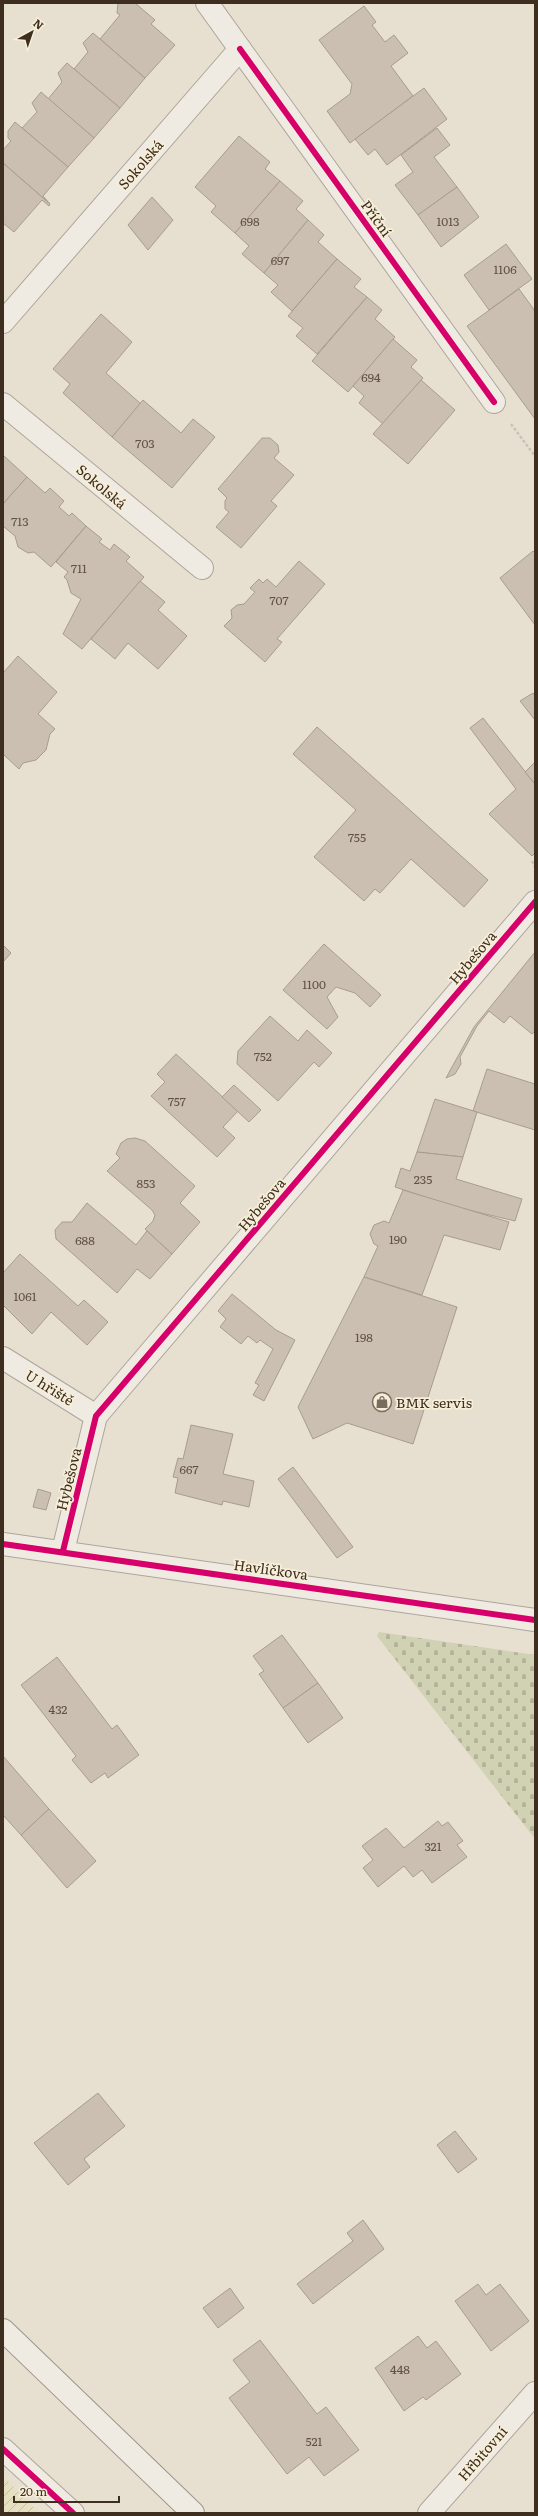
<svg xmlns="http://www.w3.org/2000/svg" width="538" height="2516" font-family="Literata,serif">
  <defs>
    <pattern id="farmland-furrows" width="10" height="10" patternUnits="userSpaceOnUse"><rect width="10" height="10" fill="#e6dfc2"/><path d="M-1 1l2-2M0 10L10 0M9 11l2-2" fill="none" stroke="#c6c0a6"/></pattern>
    <pattern id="cemetery-stones" width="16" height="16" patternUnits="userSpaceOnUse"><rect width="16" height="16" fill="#d1d1b3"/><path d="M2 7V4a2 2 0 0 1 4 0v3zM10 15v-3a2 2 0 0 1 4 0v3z" fill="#b4b49a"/></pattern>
  </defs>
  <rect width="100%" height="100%" fill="#e7e0d1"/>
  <!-- farmland -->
  <path fill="url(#farmland-furrows)" d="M3 2476 39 2513H3Z"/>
  <!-- cemetery -->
  <path fill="url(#cemetery-stones)" d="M379 1632 535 1655V1839L377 1636Z"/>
  <!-- building -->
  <g fill="#cbbfb2" stroke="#a89c90">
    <path d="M118 3H135L155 20 151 24 175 45 145 78 100 39 120 15 117 13Z"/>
    <path d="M364 6 376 22 372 25 385 42 394 35 408 53 391 66 413 96 350 143 327 111 350 94 352 84 319 40Z"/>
    <path d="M93 33 145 78 120 108 74 69 88 52 83 43Z"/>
    <path d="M67 63 120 108 94 138 48 99 62 82 58 73Z"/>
    <path d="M424 88 447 119 387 165 375 149 368 155 355 139Z"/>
    <path d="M41 92 94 138 68 167 22 128 37 112 32 103Z"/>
    <path d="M15 122 68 167 43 196 50 204 3 163V150L11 141 8 138V131Z"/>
    <path d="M437 128 450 145 434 157 457 187 418 215 395 185 413 172 401 155Z"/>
    <path d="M239 136 270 162 265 169 280 181 235 233 211 212 216 206 195 187Z"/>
    <path d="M3 163 50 204 49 206 42 200 14 232 3 223Z"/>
    <path d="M280 181 303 201 296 209 308 220 264 273 242 254 249 246 235 233Z"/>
    <path d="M457 187 479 217 441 247 418 215Z"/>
    <path d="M152 197 173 220 148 250 128 225Z"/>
    <path d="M308 220 324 235 318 242 337 259 292 311 271 292 278 285 264 273Z"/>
    <path d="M506 244 532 279 489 310 464 275Z"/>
    <path d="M337 259 361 279 354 287 367 297 317 354 296 336 303 328 288 316Z"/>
    <path d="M519 289 535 311V419L467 326Z"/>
    <path d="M367 297 382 310 375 319 395 337 348 392 312 361Z"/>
    <path d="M101 314 132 342 106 373 141 404 112 437 63 393 70 384 53 369Z"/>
    <path d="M393 339 417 360 411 367 423 378 383 424 359 403 364 396 353 386Z"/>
    <path d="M421 380 455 410 408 464 373 434Z"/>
    <path d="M143 400 181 433 193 419 215 437 172 488 112 437Z"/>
    <path d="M262 438H270L278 445 279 452 274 458 294 475 271 501 277 506 241 548 216 527 229 512 225 509V501L227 498 218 489Z"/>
    <path d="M4 456 27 477 3 504V457Z"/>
    <path d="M27 477 45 493 50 488 64 501 59 507 69 516 72 513 86 526 51 567 34 552 28 553 18 547 15 536 3 526V504Z"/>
    <path d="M86 526 102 539 99 542 110 550 114 544 130 557 126 561 144 577 82 649 63 634 81 599 71 593 67 580 64 577 68 572 56 562Z"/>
    <path d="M533 551 535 553V625L500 578Z"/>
    <path d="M299 561 325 584 277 639 282 642 265 662 224 626 232 618 231 610 237 605 244 604 255 592 250 588 259 579 263 583 267 579 276 587Z"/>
    <path d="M140 581 165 602 158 610 187 636 158 669 128 643 115 659 91 639Z"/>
    <path d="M18 656 57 692 38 714 55 729 50 734 46 750 36 760 23 763 19 769 3 754V673Z"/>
    <path d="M533 693 535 696V720L520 701Z"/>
    <path d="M483 718 535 784V853L532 856 489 814 516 789 470 728Z"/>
    <path d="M317 727 488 880 464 907 411 859 380 893 375 889 364 901 314 857 356 810 293 754Z"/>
    <path d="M535 762V784L525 772Z"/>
    <path d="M324 944 381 995 370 1007 355 993 336 987 327 997 338 1017 327 1029 283 990Z"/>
    <path d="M3 945 11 953 3 962Z"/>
    <path d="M535 952V1031L532 1034 510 1016 504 1023 489 1011 477 1026 460 1057 461 1064 455 1074 446 1078 474 1027Z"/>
    <path d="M270 1016 298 1041 307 1030 332 1053 319 1067 314 1062 278 1101 237 1064 238 1051Z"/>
    <path d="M176 1054 238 1111 223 1127 235 1138 217 1157 151 1096 165 1082 157 1074Z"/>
    <path d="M487 1069 535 1084V1130L473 1111Z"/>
    <path d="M234 1085 261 1110 249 1122 222 1097Z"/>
    <path d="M435 1099 477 1112 463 1157 417 1152Z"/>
    <path d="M135 1138 145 1141 195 1186 180 1203 200 1222 172 1254 145 1229 153 1221 155 1215 152 1210 107 1171 120 1158 116 1154 121 1143 127 1139Z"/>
    <path d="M417 1152 463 1157 456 1179 522 1199 515 1221 452 1206 395 1187 401 1168 410 1171Z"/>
    <path d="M403 1190 509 1222 500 1250 444 1235 422 1295 364 1277 378 1246 374 1244 370 1234 374 1225 384 1221 389 1223Z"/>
    <path d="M87 1203 136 1245 147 1231 172 1254 150 1279 137 1269 117 1293 56 1239 55 1230 62 1222H72Z"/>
    <path d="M20 1254 78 1306 84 1300 108 1322 87 1345 51 1312 32 1334 3 1305V1273Z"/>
    <path d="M364 1277 457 1307 413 1444 347 1423 313 1439 298 1407Z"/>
    <path d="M232 1294 276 1330 295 1340 264 1401 253 1395 259 1385 255 1383 273 1349 260 1340 257 1343 248 1336 241 1344 220 1327 226 1319 218 1311Z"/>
    <path d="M191 1425 233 1434 223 1474 254 1481 249 1507 223 1501 222 1505 175 1493 178 1478 173 1477 178 1458 183 1459Z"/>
    <path d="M293 1467 353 1547 337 1558 278 1479Z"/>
    <path d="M38 1489 51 1493 46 1510 33 1507Z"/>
    <path d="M282 1635 318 1683 283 1708 259 1674 264 1671 253 1656Z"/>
    <path d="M57 1657 112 1729 117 1725 139 1755 108 1778 105 1773 91 1783 72 1760 76 1756 21 1685Z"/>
    <path d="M318 1683 343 1718 308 1743 283 1708Z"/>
    <path d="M3 1756 49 1809 21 1835 3 1815Z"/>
    <path d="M49 1809 96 1861 67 1888 21 1835Z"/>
    <path d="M438 1821 442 1826 448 1822 463 1841 457 1845 467 1857 432 1883 422 1870 413 1877 404 1866 378 1887 363 1868 373 1860 362 1846 386 1828 404 1848Z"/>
    <path d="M98 2093 125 2126 84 2159 90 2167 68 2185 34 2143Z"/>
    <path d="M455 2131 477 2159 458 2173 437 2145Z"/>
    <path d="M363 2220 384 2249 313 2304 297 2284 353 2241 347 2233Z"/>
    <path d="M478 2284 486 2295 500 2284 529 2321 491 2351 455 2301Z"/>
    <path d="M230 2288 244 2308 218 2328 203 2308Z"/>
    <path d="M418 2336 427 2348 436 2341 461 2374 426 2400 423 2397 404 2411 375 2368Z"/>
    <path d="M260 2340 317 2414 326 2407 359 2450 324 2476 309 2457 287 2474 229 2398 250 2382 233 2360Z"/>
  </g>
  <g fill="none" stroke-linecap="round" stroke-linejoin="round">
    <!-- minor casing -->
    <g stroke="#ada599" stroke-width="24">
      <g id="minor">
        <path d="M240 49 494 402"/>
        <path d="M3 322 240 49 207 3"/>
        <path d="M3 404 202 568"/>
        <path d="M3 1358 96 1416"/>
        <path d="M3 1544 535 1620"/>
        <path d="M63 1551 96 1416 535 902"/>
        <path d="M3 2449 73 2513"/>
        <path d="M429 2513 535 2393"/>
      </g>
    </g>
    <!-- secondary casing -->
    <g stroke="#9c958a" stroke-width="24">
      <path id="secondary" d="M3 2330 193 2513"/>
    </g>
    <!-- path -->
    <g stroke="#c8c2b9" stroke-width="2.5" stroke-dasharray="3 2" stroke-linecap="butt">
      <path d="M511 424 535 456"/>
      <path d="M532 861 535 867"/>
    </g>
    <!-- minor -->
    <use href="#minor" stroke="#efebe3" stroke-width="22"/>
    <!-- secondary -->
    <use href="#secondary" stroke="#efebe3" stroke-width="22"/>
    <!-- cycleway casing -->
    <g stroke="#f7eed8" stroke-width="8">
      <g id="cycleway">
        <path d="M240 49 494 402"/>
        <path d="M3 1544 535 1620"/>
        <path d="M63 1551 96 1416 535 902"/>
        <path d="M3 2449 73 2513"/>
      </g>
    </g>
    <!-- cycleway -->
    <use href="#cycleway" stroke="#d6006c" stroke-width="6"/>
  </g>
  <!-- icons -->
  <defs>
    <g id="shop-ring" transform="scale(1)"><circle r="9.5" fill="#f7eed8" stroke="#786c5e" stroke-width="1.5"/><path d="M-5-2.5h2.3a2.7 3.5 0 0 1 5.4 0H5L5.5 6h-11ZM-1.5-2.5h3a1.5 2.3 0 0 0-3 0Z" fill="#786c5e"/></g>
  </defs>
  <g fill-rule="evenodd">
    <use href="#shop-ring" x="382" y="1402"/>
  </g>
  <g text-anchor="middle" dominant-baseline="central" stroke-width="3.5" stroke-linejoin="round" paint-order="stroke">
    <!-- number labels -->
    <g font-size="12" fill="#605244">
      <text x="250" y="221">698</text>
      <text x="448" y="221">1013</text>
      <text x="280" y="260">697</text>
      <text x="505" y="269">1106</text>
      <text x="371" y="377">694</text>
      <text x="145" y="443">703</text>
      <text x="20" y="521">713</text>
      <text x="79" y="568">711</text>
      <text x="279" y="600">707</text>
      <text x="357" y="837">755</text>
      <text x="314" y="984">1100</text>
      <text x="263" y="1056">752</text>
      <text x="177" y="1101">757</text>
      <text x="423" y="1179">235</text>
      <text x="146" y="1183">853</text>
      <text x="398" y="1239">190</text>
      <text x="85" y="1240">688</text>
      <text x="25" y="1296">1061</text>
      <text x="364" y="1337">198</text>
      <text x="189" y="1469">667</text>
      <text x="58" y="1709">432</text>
      <text x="433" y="1846">321</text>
      <text x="400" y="2369">448</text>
      <text x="314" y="2441">521</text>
    </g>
    <!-- street labels -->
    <g font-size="14" fill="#3d2e20" stroke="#f7eed8">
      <text transform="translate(140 164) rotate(-49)">Sokolská</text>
      <text transform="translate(377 218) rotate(54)">Příční</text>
      <text transform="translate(102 486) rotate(40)">Sokolská</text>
      <text transform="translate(472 957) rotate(-50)">Hybešova</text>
      <text transform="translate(261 1204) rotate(-50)">Hybešova</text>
      <text transform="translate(50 1387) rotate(32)">U hřiště</text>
      <text transform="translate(68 1479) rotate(-76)">Hybešova</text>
      <text transform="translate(271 1569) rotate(8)">Havlíčkova</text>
      <text transform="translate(482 2453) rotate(-49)">Hřbitovní</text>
    </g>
    <!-- poi labels -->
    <g font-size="14" fill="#3d2e20" stroke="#f7eed8" text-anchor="start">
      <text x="396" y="1402">BMK servis</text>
    </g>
  </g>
  <!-- border -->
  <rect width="538" height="2516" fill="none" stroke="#3d2e20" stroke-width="8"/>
  <!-- north arrow -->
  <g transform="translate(32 32) rotate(40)" stroke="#f7eed8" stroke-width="3" paint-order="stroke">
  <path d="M0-3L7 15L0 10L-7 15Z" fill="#3d2e20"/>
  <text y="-6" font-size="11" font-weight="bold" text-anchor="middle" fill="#3d2e20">N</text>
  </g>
  <!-- scale -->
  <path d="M14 2496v6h105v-6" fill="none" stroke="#3d2e20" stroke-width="2"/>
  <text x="20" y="2496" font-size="12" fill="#3d2e20" stroke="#f7eed8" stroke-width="3" paint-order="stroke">20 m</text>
</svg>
